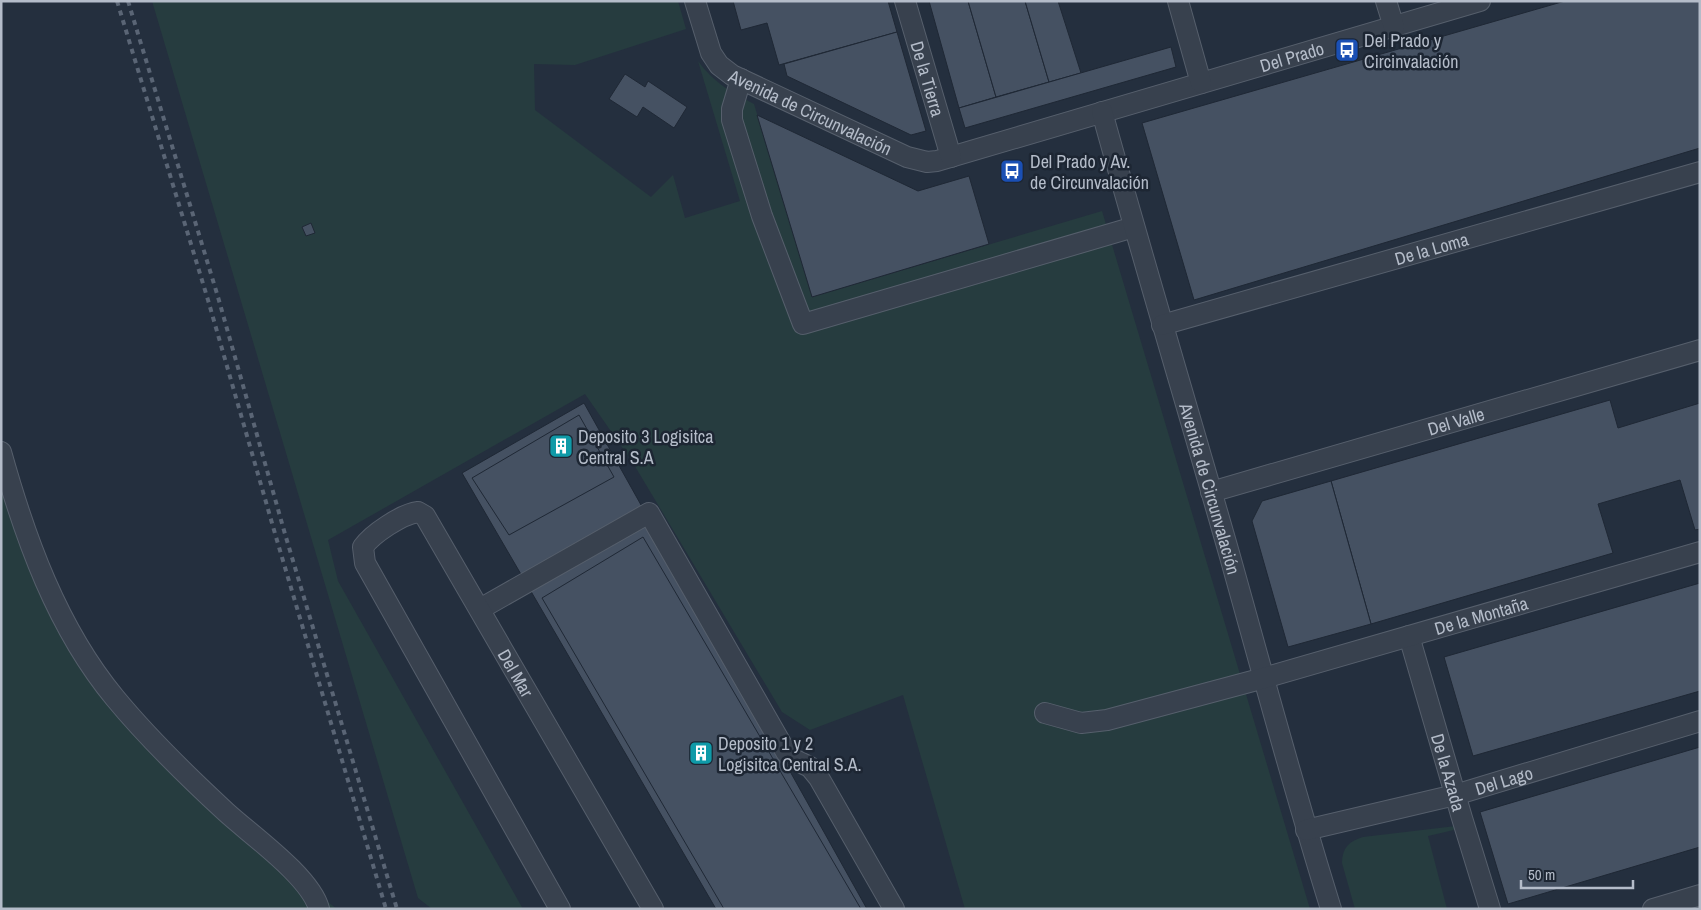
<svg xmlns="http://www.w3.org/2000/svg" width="1701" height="910" font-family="'Archivo Narrow',sans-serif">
  <rect width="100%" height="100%" fill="#242f3e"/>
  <!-- green -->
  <g fill="#263c3f">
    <path d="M152 1H678L686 29 575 65 534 64 535 110 651 197 673 175 685 218 740 201 698 61C714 83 731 92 754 104L812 297 1102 211 1310 909H965L903 695 810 730 782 712 633 463 585 394 328 540 338 581 523 909H432L418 898Z"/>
    <path d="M1 487 63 633 232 827 337 909H1Z"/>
    <path d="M1456 826 1458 829 1428 836 1447 909H1355L1342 863C1342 848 1349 841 1363 837Z"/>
  </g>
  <!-- building -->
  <g fill="#455162" stroke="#1f2835">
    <path d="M733 1H888L897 32 779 65 767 23 741 30Z"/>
    <path d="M929 1H968L996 97 959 108Z"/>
    <path d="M968 1H1025L1049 82 996 97Z"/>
    <path d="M1025 1H1058L1081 73 1049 82Z"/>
    <path d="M1565 1H1700V148L1194 300 1142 123Z"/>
    <path d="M897 32 926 131 911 135 787 76 784 64Z"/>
    <path d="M1171 47 1176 67 965 128 959 108Z"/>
    <path d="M625 74 645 87 648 81 687 107 674 128 643 107 637 117 609 99Z"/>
    <path d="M757 115 918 191 969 176 989 244 812 297Z"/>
    <path d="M311 223 315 233 306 236 302 227Z"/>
    <path d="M1610 400 1618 428 1700 403V529L1695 530 1680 480 1598 504 1613 553 1371 624 1331 481Z"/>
    <path d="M584 403 867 909H716L462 473Z"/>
    <path d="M579 415 614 477 509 535 472 478Z"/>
    <path d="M1331 481 1371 624 1288 647 1252 521 1262 501Z"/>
    <path d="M643 537 861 909H724L542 598Z"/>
    <path d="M1700 583V691L1473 756 1444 657Z"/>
    <path d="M1700 747V847L1508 904 1480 812Z"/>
  </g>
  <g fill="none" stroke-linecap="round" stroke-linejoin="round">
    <!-- minor casing -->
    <g stroke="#565f6c" stroke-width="22">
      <g id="minor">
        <path id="s1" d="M695 1 711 53 719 65 732 75 907 157 927 162 937 161 1480 1"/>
        <path id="s2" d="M905 1 951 157"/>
        <path d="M1178 1 1201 83"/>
        <path d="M1386 1 1394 27"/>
        <path d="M741 79 732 109V120L762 216 803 324 1134 227"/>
        <path id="s3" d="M1102 112C1143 260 1187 406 1229 553 1262 671 1294 791 1331 909"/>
        <path id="s4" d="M1162 325 1700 172"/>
        <path d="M1 452C25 538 57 628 115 698 148 738 187 776 226 812 251 835 311 877 319 909"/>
        <path id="s5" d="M1211 492 1700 350"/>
        <path d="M480 609 649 513 786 752 791 758 810 767 819 778 894 909"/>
        <path id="s6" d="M1409 636 1462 818 1490 909"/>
        <path id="s7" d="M1045 713 1081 723 1107 720 1264 678 1700 552"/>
        <path id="s8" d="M1306 830 1455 795 1700 721"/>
        <path id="s9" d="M560 909 365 563 363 547C372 534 402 514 418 512L425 516 653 909"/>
        <path d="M1653 909 1700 895"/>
      </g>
    </g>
    <!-- minor -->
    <use href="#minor" stroke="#38414e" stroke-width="20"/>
    <!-- rail -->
    <g stroke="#5a6575" stroke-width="4" stroke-dasharray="5 5" stroke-linecap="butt">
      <path d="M117 1 208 300 276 537 386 909"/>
      <path d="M128 1 218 297 285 534 397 909"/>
    </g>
  </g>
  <!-- icons -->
  <defs>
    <g id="bus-square" transform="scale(1.25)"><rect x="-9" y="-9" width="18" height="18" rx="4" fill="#1a4fb4" stroke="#1d2633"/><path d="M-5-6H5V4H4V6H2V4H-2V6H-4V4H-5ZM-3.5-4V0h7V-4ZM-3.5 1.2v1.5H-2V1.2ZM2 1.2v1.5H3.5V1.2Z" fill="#fff"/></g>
    <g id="building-square" transform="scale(1.25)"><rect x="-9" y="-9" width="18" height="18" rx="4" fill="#0f9aa8" stroke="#1d2633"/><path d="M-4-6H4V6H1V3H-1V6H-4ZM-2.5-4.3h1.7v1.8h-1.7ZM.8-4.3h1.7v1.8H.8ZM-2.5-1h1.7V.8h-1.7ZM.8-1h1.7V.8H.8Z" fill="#fff"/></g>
  </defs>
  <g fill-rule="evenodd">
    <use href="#bus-square" x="1347" y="50"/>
    <use href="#bus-square" x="1012" y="171"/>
    <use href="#building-square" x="561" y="446"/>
    <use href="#building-square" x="701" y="753"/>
  </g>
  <g text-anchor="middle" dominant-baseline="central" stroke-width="5" stroke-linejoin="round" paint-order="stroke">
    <!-- poi labels -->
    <g font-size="18" fill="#b4bcc9" stroke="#1d2633" text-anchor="start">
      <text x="1364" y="40">Del Prado y<tspan x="1364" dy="21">Circinvalación</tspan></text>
      <text x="1030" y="161">Del Prado y Av.<tspan x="1030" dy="21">de Circunvalación</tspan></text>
      <text x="578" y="436">Deposito 3 Logisitca<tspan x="578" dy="21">Central S.A</tspan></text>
      <text x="718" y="743">Deposito 1 y 2<tspan x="718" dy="21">Logisitca Central S.A.</tspan></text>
    </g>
    <!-- street labels -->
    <g font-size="18" fill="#b4bcc9" stroke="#1d2633">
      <text stroke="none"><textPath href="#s1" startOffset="679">Del Prado</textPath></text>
      <text stroke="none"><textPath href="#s2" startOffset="81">De la Tierra</textPath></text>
      <text stroke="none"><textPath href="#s1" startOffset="172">Avenida de Circunvalación</textPath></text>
      <text stroke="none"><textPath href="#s4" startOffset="280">De la Loma</textPath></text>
      <text stroke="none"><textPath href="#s5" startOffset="255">Del Valle</textPath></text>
      <text stroke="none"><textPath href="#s3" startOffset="392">Avenida de Circunvalación</textPath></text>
      <text stroke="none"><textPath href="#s7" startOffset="452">De la Montaña</textPath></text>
      <text stroke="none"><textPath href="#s9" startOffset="669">Del Mar</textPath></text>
      <text stroke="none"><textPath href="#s6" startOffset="142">De la Azada</textPath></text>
      <text stroke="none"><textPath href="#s8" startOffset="204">Del Lago</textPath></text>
    </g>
  </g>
  <!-- border -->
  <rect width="1701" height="910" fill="none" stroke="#b4bcc9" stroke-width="5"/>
  <!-- scale -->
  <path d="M1521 880v8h112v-8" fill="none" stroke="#b4bcc9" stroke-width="2.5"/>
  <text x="1528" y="880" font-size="15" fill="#b4bcc9" stroke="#1d2633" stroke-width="4" paint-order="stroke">50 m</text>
</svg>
